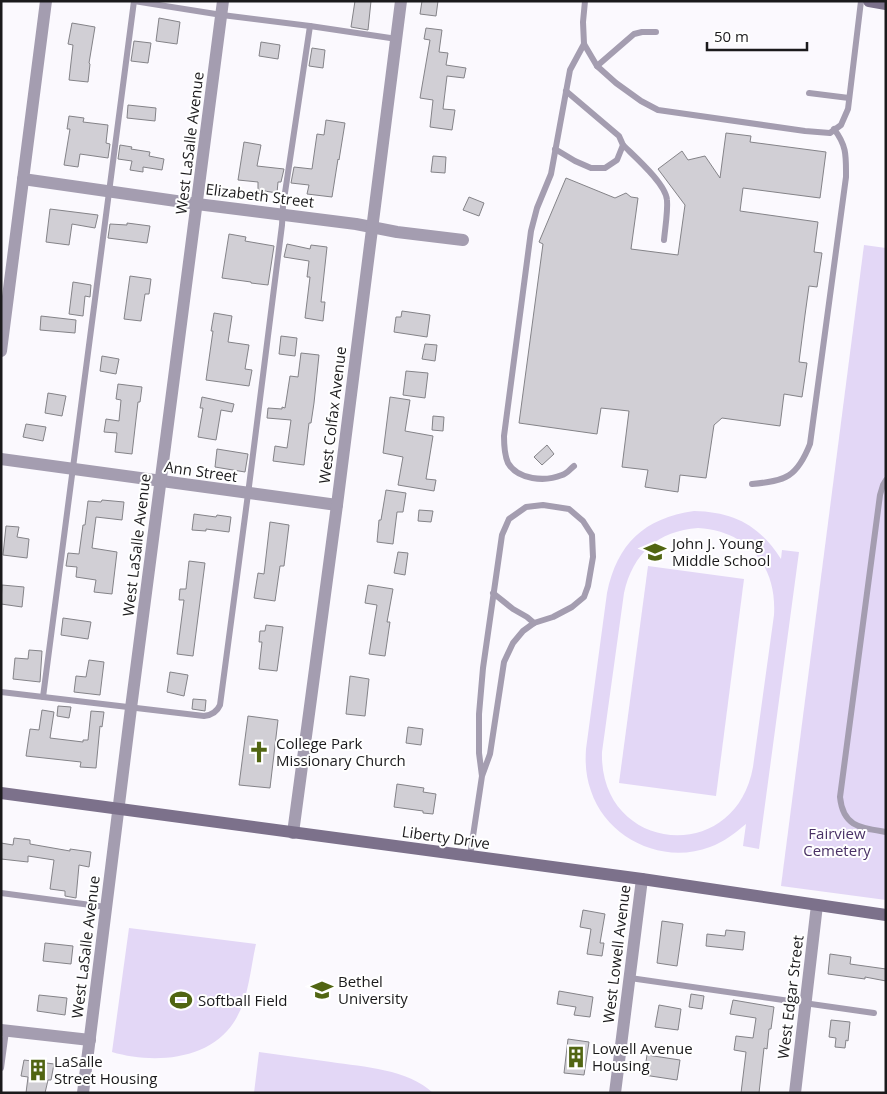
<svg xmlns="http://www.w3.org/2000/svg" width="887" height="1094" font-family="'Open Sans',sans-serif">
  <rect width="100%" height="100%" fill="#fbf9fe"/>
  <!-- green -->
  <g fill="#e3d7f6" fill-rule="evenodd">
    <path d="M864 245 886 248V900L781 886Z"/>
    <path d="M694 511C734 512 759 525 781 559L782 550 799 552 759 849 743 846 746 824C735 833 724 842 710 847 663 865 607 839 591 791 586 777 585 764 586 749L607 593C617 544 644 518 694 511ZM698 528C748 531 777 566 774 615L753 767C735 867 599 853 602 752L624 593C633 553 658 531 698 528Z"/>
    <path d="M648 566 744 579 716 796 619 783Z"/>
    <path d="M129 928 256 944C250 970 249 999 234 1022 209 1061 152 1064 112 1052Z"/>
    <path d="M259 1052C283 1055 307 1059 331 1062 364 1067 408 1069 433 1093H254Z"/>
  </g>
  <!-- building -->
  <g fill="#d1cfd5" stroke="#848388">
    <path d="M355 1H371L368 30 351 27Z"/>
    <path d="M422 1H438L436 16 420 14Z"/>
    <path d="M159 18 180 22 177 44 156 41Z"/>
    <path d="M72 23 95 27 89 63 90 64 88 82 69 80 73 45 68 44Z"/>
    <path d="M426 28 442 30 439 52 448 53 446 65 466 68 464 78 447 76 443 109 455 110 452 130 430 127 433 100 420 98 430 40 424 39Z"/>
    <path d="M134 41 151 43 148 63 131 61Z"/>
    <path d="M261 42 280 45 278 59 259 56Z"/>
    <path d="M312 48 325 50 323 68 309 66Z"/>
    <path d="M128 105 156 108 155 121 127 118Z"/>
    <path d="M69 116 84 118 83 122 108 125 106 143 110 144 108 158 80 154 78 167 64 165 70 129H67Z"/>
    <path d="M326 120 345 123 339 160 338 159 332 197 307 194 309 185 291 183 294 167 312 169 317 134 324 135Z"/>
    <path d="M726 133 751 136 750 142 826 152 820 198 743 188 740 211 818 222 814 252 822 253 817 287 809 286 805 315 799 362 807 363 802 397 784 394 780 426 722 418 714 425 706 478 680 475 678 492 645 487 648 470 622 467 629 411 601 408 597 434 519 423 543 244 539 242 566 178 615 198 626 193 631 197 638 198 631 249 678 255 685 205 658 169 682 151 688 160 705 156 720 178Z"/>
    <path d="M244 142 261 145 257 166 284 169 281 182H278L277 193 258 190V182L238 180Z"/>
    <path d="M120 145 132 147 131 149 150 152 149 156 164 159 162 170 143 167V172L130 170 132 161 118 159Z"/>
    <path d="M433 156 446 157 445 173 431 172Z"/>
    <path d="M469 197 484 203 479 216 463 210Z"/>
    <path d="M50 209 98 215 95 228 72 224 69 245 46 242Z"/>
    <path d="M127 223 150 226 147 243 108 238 110 224 127 225Z"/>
    <path d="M229 234 246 237 245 241 274 246 268 285 251 283V282L222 278Z"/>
    <path d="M287 244 310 249 311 245 327 247 321 302H325L323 321 305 318 310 277H307L309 261 284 257Z"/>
    <path d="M130 276 151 279 149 294H145L141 321 124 319Z"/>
    <path d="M73 282 91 285 90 297 85 296 83 316 69 314Z"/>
    <path d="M402 311 430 315 427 337 394 332 396 317H401Z"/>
    <path d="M214 313 232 316 228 342 249 345 245 369 252 370 249 386 206 380 213 331H211Z"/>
    <path d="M41 316 76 320 75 333 40 330Z"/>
    <path d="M281 336 297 338 295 356 279 354Z"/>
    <path d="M425 344 437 345 435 361 422 359Z"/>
    <path d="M301 353 319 355 314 403 311 423H309L304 465 273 461 275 446 287 448 291 420 267 418 268 408 282 409V407L285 408 290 376 298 377Z"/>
    <path d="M102 356 119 359 116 374 100 371Z"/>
    <path d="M406 371 428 373 425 398 403 395Z"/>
    <path d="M118 384 142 387 140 402H138L132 454 115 452 117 433 104 432 106 419 119 421 121 400 116 399Z"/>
    <path d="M48 393 66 396 62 416 45 413Z"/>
    <path d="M202 397 234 404 232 412 221 410 216 440 198 437 203 408H200Z"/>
    <path d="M390 397 410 400 405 431 433 436 426 479 436 480 434 491 398 485 403 457 383 453Z"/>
    <path d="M433 416 444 417 443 431 432 430Z"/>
    <path d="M26 424 46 427 43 441 23 437Z"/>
    <path d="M547 445 554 454 542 465 534 457Z"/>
    <path d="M217 449 248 454 245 472 215 467Z"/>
    <path d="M386 490 406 493 403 512H397L393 544 377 542 379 520H381Z"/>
    <path d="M102 500 124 502 122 520 96 517 92 548 117 552 112 594 94 592 96 580 76 577 77 567 66 566 68 553 79 554 83 525H85L88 501 101 502Z"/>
    <path d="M419 510 433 511 431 522 418 521Z"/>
    <path d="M194 514 216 517 217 515 231 517 229 532 206 529V531L192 530Z"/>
    <path d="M270 522 289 525 284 566H280L275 601 254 598 258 573 264 574Z"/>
    <path d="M6 526 19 527 17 537 29 539 27 558 3 555Z"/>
    <path d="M398 552 408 553 405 575 394 573Z"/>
    <path d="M189 561 205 563 193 656 177 654 184 600H179L180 589H186Z"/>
    <path d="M2 585 24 587 22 607 1 604Z"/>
    <path d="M368 585 393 589 387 622H390L385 656 369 654 377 605 365 603Z"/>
    <path d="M63 618 91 622 88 639 61 635Z"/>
    <path d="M266 625 283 627 277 671 259 669 262 642H259L260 631H265Z"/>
    <path d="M29 650 42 651 40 682 13 679 15 658 28 659Z"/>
    <path d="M89 660 104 662 100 695 74 692 76 676 86 677Z"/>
    <path d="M170 672 188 675 184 696 167 692Z"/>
    <path d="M350 676 369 679 365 716 346 714Z"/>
    <path d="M193 699 206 700 205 711 192 709Z"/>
    <path d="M58 706 71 707 69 718 57 716Z"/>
    <path d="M42 710 54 712 50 738 83 742V740H88L91 711 104 712 102 727 100 726 96 768 80 767 81 762 26 756 30 729 39 730Z"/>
    <path d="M248 716 278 720 270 788 239 785Z"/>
    <path d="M408 727 423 729 421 745 406 743Z"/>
    <path d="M397 784 424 788 423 792 436 794 433 814 423 813V811L394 807Z"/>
    <path d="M14 838 30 840V844L70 851V849L91 852 89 867 79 865 76 898 65 896V891L50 889 54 860 28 856V862L1 859V843L13 845Z"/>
    <path d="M583 910 605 914 600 943H604L602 956 587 954 591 929 580 927Z"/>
    <path d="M662 921 683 924 677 966 657 963Z"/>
    <path d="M726 930 745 932 743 950 706 946 707 934 725 936Z"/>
    <path d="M45 943 73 946 71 964 43 961Z"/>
    <path d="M830 954 851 957 850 964 886 969V981L865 977V979L828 974Z"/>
    <path d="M559 991 593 997 590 1017 574 1015 576 1007 557 1004Z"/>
    <path d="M691 994 704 996 702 1009 689 1007Z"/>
    <path d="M39 995 67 998 65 1015 37 1011Z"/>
    <path d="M733 1000 774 1007 771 1029H769L767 1049 764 1048 759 1093H741L746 1052 734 1050 736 1036 753 1038 756 1018 730 1014Z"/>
    <path d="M659 1005 681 1009 678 1030 655 1027Z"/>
    <path d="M831 1020 850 1022 848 1041 846 1040 845 1048 835 1047 836 1038 829 1037Z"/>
    <path d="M568 1039 589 1042 584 1075 564 1073Z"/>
    <path d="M647 1055 680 1060 677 1080 644 1075Z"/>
    <path d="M24 1060 54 1064 51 1080H48L45 1093H26L28 1077 21 1076Z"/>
  </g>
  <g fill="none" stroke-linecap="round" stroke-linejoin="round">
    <!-- lane -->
    <g stroke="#a49db0" stroke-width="6">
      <path d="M134 1 222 15 310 26 397 39"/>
      <path d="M585 1 583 22 584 44 597 66 616 83 641 101 658 110 805 131 830 133 841 125 848 109 861 1"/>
      <path d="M597 66 634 34 642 32H656"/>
      <path d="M809 93 849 98"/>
      <path d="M623 145C635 157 666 184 667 200 668 211 665 229 664 240"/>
      <path d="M555 149 575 161 591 168H605L617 160 623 145 619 136 566 91"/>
      <path d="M574 466C570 469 567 474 562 475 545 482 518 480 508 463 504 454 504 445 504 436L531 231 537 208 551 174 570 70 584 44"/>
      <path d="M886 480 883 485 880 495 840 797C843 827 861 828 886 832"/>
      <path d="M752 484C786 481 797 477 810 444L846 177C846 156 847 146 834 129"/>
      <path d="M493 593 513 609 527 617 534 623"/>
      <path d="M1 692 204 716C212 715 217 712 220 705L248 494 282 225 283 206 310 26"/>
      <path d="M43 697 134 1"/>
      <path d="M470 856 482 776 479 753V714L483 668 502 535 509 519 526 507 543 505 569 509 583 521 592 535 593 557 588 586 584 597 572 607 553 617 534 623 523 631 513 643 504 662 490 754 482 776"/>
      <path d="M1 893 106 907"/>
      <path d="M630 978 874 1013"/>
      <path d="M1 1068 6 1031"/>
    </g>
    <!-- street -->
    <g stroke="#a49db0" stroke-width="12">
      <path d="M23 179 197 204 356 224 397 232 463 240"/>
      <path d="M1 351 46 1"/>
      <path d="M1 459 337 505"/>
      <path d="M293 833 337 505 401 1"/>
      <path d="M1 1030 90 1040"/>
      <path d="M83 1093 131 708 223 1"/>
      <path d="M615 1093 642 879"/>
      <path d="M795 1093 817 905"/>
    </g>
    <!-- secondary -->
    <g stroke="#7c718b" stroke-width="12">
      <path d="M869 1 886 4"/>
      <path d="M1 793 642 879 886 915"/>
    </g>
  </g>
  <!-- icons -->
  <defs>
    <g id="school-bare" transform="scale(1.725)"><path d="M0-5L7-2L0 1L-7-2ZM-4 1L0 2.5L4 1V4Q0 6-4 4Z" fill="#516512" stroke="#fff" stroke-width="2.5" paint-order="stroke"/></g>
    <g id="church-bare" transform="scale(1.725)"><path d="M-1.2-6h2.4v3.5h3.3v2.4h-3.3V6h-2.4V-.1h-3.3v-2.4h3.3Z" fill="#516512" stroke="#fff" stroke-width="2.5" paint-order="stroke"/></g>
    <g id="university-bare" transform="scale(1.725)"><path d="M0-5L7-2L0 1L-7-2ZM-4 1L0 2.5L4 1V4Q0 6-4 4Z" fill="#516512" stroke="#fff" stroke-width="2.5" paint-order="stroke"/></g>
    <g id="stadium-bare" transform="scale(1.725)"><path d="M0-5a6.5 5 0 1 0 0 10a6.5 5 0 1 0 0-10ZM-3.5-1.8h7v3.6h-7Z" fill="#516512" stroke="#fff" stroke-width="2.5" paint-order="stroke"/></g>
    <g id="building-bare" transform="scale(1.725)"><path d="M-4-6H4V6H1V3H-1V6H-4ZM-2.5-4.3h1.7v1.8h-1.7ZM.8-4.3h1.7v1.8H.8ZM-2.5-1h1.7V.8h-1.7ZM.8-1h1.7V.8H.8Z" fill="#516512" stroke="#fff" stroke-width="2.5" paint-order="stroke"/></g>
  </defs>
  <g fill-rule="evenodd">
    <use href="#school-bare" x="655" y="552"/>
    <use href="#church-bare" x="259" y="752"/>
    <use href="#university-bare" x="322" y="990"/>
    <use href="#stadium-bare" x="181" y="1000"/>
    <use href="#building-bare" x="576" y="1057"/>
    <use href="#building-bare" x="38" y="1070"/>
  </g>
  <g text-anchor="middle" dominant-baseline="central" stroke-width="4" stroke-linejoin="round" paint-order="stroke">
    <!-- street labels -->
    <g font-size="15" fill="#1b1a1c" stroke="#fff">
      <text transform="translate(189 143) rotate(-83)">West LaSalle Avenue</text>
      <text transform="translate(260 195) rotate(7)">Elizabeth Street</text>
      <text transform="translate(332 415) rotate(-83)">West Colfax Avenue</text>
      <text transform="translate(201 471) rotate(8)">Ann Street</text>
      <text transform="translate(136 545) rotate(-83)">West LaSalle Avenue</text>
      <text transform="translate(446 837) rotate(8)">Liberty Drive</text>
      <text transform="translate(85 947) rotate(-83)">West LaSalle Avenue</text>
      <text transform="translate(616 954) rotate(-83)">West Lowell Avenue</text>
      <text transform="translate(790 997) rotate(-83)">West Edgar Street</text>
    </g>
    <!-- poi labels -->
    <g font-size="15" fill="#1b1a1c" stroke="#fff" text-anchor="start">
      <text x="672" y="543">John J. Young<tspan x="672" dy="17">Middle School</tspan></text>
      <text x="276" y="743">College Park<tspan x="276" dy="17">Missionary Church</tspan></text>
      <text x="338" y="981">Bethel<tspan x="338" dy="17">University</tspan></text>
      <text x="198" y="1000">Softball Field</text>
      <text x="592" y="1048">Lowell Avenue<tspan x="592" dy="17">Housing</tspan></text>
      <text x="54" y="1061">LaSalle<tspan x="54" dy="17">Street Housing</tspan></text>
    </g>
    <!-- park labels -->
    <g font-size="15" fill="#4a3266" stroke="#fff">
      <text x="837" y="833">Fairview<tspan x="837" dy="17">Cemetery</tspan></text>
    </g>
  </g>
  <!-- border -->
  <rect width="887" height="1094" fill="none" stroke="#1b1a1c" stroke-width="5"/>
  <!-- scale -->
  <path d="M707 42v8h100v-8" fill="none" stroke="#1b1a1c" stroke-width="2.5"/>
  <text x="714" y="42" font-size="15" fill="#1b1a1c" stroke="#ffffff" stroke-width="4" paint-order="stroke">50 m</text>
</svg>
